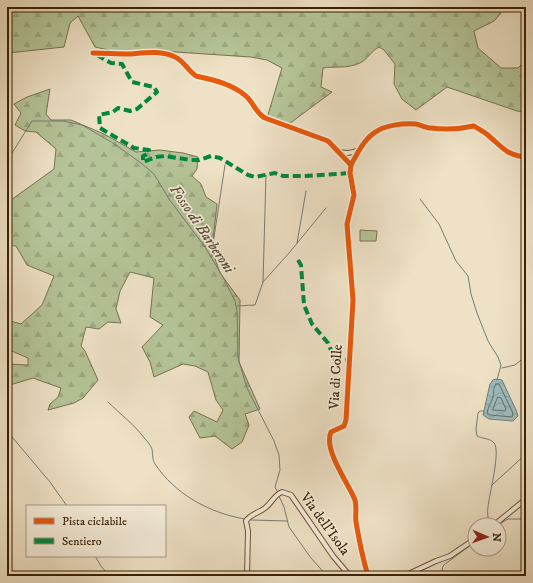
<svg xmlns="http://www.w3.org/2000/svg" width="533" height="583" font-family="'IM FELL DW Pica',serif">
  <defs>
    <pattern id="forest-firs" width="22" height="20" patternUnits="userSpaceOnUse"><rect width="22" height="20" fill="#b4c498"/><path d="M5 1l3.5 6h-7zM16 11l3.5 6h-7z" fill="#9ca881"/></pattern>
    <pattern id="water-waves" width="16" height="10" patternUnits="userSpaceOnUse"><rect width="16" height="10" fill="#9dbbbe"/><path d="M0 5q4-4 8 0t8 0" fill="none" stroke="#88a0a2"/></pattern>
  </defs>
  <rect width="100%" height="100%" fill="#eee1c5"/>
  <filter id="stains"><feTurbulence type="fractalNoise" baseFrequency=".005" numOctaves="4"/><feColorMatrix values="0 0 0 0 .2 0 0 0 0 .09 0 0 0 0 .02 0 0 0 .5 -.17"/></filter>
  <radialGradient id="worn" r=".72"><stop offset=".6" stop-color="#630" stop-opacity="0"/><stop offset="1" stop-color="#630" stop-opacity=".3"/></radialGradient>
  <!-- forest -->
  <g fill="url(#forest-firs)" stroke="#78724e">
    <path d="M7 7H499L501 13 494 21 474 31 478 48 501 68H518L526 60V112L517 111 447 87 416 110 402 99 394 84 395 64 384 50 379 47C371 51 367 60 360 63 347 69 335 66 323 68L321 87 332 92 289 124 267 118 282 68 267 60 251 57 175 52 113 51 95 47 78 16 70 23 64 47 8 53 7 51Z"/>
    <path d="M50 89 46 114 51 120H71L104 134 136 152 160 150 183 153 198 157 197 169 192 176 201 184 206 197 217 204 212 250 220 273 240 300 239 362 260 409 245 414 249 425 242 442 232 449 215 436 200 438 189 417 194 411 217 422 223 410 216 400 208 372 195 366 183 364 154 377 150 362 142 347 163 325 150 317 154 278 130 272 120 291 116 309 121 323 108 322 99 329 86 327 81 346 85 351 98 380 83 398 74 403 48 410 50 404 58 397 61 388 33 378 10 385H7V364L28 365V358L7 349V320L21 324 42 305 54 276 27 265 16 246 7 245V199L11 200 54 169 56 149 36 132 25 131 15 125 21 113 14 104 27 97Z"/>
  </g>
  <!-- pitch -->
  <path fill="#b4c498" stroke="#78724e" d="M360 230 377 231 376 241H360Z"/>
  <!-- water -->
  <path fill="url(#water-waves)" stroke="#767d73" d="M496 379 502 380 516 410 518 416 513 421 489 419 483 415 490 384 493 380Z"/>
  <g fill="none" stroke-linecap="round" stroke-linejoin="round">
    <!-- shore -->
    <g stroke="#6c6e60" stroke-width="1">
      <path d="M496 384H499L512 411 513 415 512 417 490 415 487 413C488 407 491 403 493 397 494 392 493 388 496 384Z"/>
      <path d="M498 397 501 398 506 409 505 411 493 410Z"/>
    </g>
    <!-- stream -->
    <g stroke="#767d73" stroke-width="1">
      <path d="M7 161 32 121H63L82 125 113 143 141 163 154 174 169 199 205 247 223 277 235 301 237 311 238 358 247 388 274 441 279 455 280 470 275 487 278 493"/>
      <path d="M420 199 439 224 456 261 468 276 471 294 477 313 488 341 498 357 501 365 497 380"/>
      <path d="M297 243 306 191"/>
      <path d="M211 257 225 165"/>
      <path d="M263 282 289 253 326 208"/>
      <path d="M237 306 255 305 263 282 266 175"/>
      <path d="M502 368 515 365 526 356"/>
      <path d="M108 402C120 414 135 425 145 439 148 442 151 446 152 449 153 455 152 459 155 464 175 494 209 513 245 519"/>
      <path d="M484 411H480L478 413 476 429 477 436C483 439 490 438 494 443 501 451 489 495 488 507 487 513 488 518 489 523"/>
      <path d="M7 431 50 482 67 506"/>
      <path d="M492 485 526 454"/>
      <path d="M279 496 284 507 289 527 311 558 327 576"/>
      <path d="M251 520 287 521"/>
      <path d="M498 525 508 519H526"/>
      <path d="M95 556 101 566 109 576"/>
      <path d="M441 576 443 566 445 564 475 542"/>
    </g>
    <!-- street casing -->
    <g stroke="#685134" stroke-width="6">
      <g id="street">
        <path d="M93 53C105 53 117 54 128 54 144 53 160 50 175 57 184 61 188 71 196 76 214 80 233 84 247 97 254 104 256 113 265 118L328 141 351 165C357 154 363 141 374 133 384 125 404 123 416 124 421 125 426 128 431 128 445 130 460 129 474 126 480 130 486 133 490 137 503 148 508 156 526 157"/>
        <path d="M337 151C345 154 351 154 359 150"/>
        <path d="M351 165 350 173 354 195 347 224 353 300 346 420 344 426 331 432C323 450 349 484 355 500 357 507 355 515 356 522 359 540 363 559 368 576"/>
        <path d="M494 525 526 499"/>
        <path d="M247 576 248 531 246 521C250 514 259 513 265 508 272 503 274 495 282 492L291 495 333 556 350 576"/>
        <path d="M404 576 436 561 450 556 475 539"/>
      </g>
    </g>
    <!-- street -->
    <use href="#street" stroke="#f4ecd9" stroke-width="4"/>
    <!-- quiet -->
    <g stroke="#00873e" stroke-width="4" stroke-dasharray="8 4" stroke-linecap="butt">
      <path d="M97 55 111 63 122 64 132 82 154 87 157 92 137 109 130 111 118 108 113 112 99 115 100 128 134 148 149 150V153L143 156V162L156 157 165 156 191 160H199L211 156 220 158 248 175 255 177 275 173 283 176H306L350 173"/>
      <path d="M298 260 301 265 304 305 312 324 328 343 335 360 337 361 349 360"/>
    </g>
    <!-- cycleway casing -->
    <g stroke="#f4ecd9" stroke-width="8">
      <g id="cycleway">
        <path d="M93 53C105 53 117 54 128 54 144 53 160 50 175 57 184 61 188 71 196 76 214 80 233 84 247 97 254 104 256 113 265 118L328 141 351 165C357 154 363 141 374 133 384 125 404 123 416 124 421 125 426 128 431 128 445 130 460 129 474 126 480 130 486 133 490 137 503 148 508 156 526 157"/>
        <path d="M351 165 350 173 354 195 347 224 353 300 346 420 344 426 331 432C323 450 349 484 355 500 357 507 355 515 356 522 359 540 363 559 368 576"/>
      </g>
    </g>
    <!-- cycleway -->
    <use href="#cycleway" stroke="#e8590c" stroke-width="5"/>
  </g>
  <g text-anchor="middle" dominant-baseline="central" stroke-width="3.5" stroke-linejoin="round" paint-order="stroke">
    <!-- street labels -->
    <g font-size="14" fill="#3c2103" stroke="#f4ecd9">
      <text transform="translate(336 377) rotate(-87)">Via di Colle</text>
      <text transform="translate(325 524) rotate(54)">Via dell'Isola</text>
    </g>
    <!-- water labels -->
    <g font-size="15" font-style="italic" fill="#594f3b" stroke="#f4ecd9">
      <text transform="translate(202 229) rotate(56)">Fosso di Barberoni</text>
    </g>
  </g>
  <!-- margin -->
  <rect width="533" height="583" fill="none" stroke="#eee1c5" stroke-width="24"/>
  <rect x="8" y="8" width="517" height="567" fill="none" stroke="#3c2103" stroke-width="2"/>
  <rect x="12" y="12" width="509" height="559" fill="none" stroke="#3c2103"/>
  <!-- legend -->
  <rect x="26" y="505" width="140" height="52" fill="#f4ecd9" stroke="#aa9b83"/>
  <rect x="34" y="518" width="20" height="6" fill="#e8590c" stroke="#aa9b83"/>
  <text x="62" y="525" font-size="12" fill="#3c2103">Pista ciclabile</text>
  <rect x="34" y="538" width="20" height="6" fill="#00873e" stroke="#aa9b83"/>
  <text x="62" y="545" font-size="12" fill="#3c2103">Sentiero</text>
  <!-- north arrow -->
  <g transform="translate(487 537) rotate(92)"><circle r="19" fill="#f4ecd9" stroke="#aa9b83"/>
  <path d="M0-3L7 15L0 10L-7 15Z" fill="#8f2418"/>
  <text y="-6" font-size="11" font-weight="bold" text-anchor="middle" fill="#3c2103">N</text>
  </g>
  <rect width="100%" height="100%" filter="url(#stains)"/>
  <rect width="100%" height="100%" fill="url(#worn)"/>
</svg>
